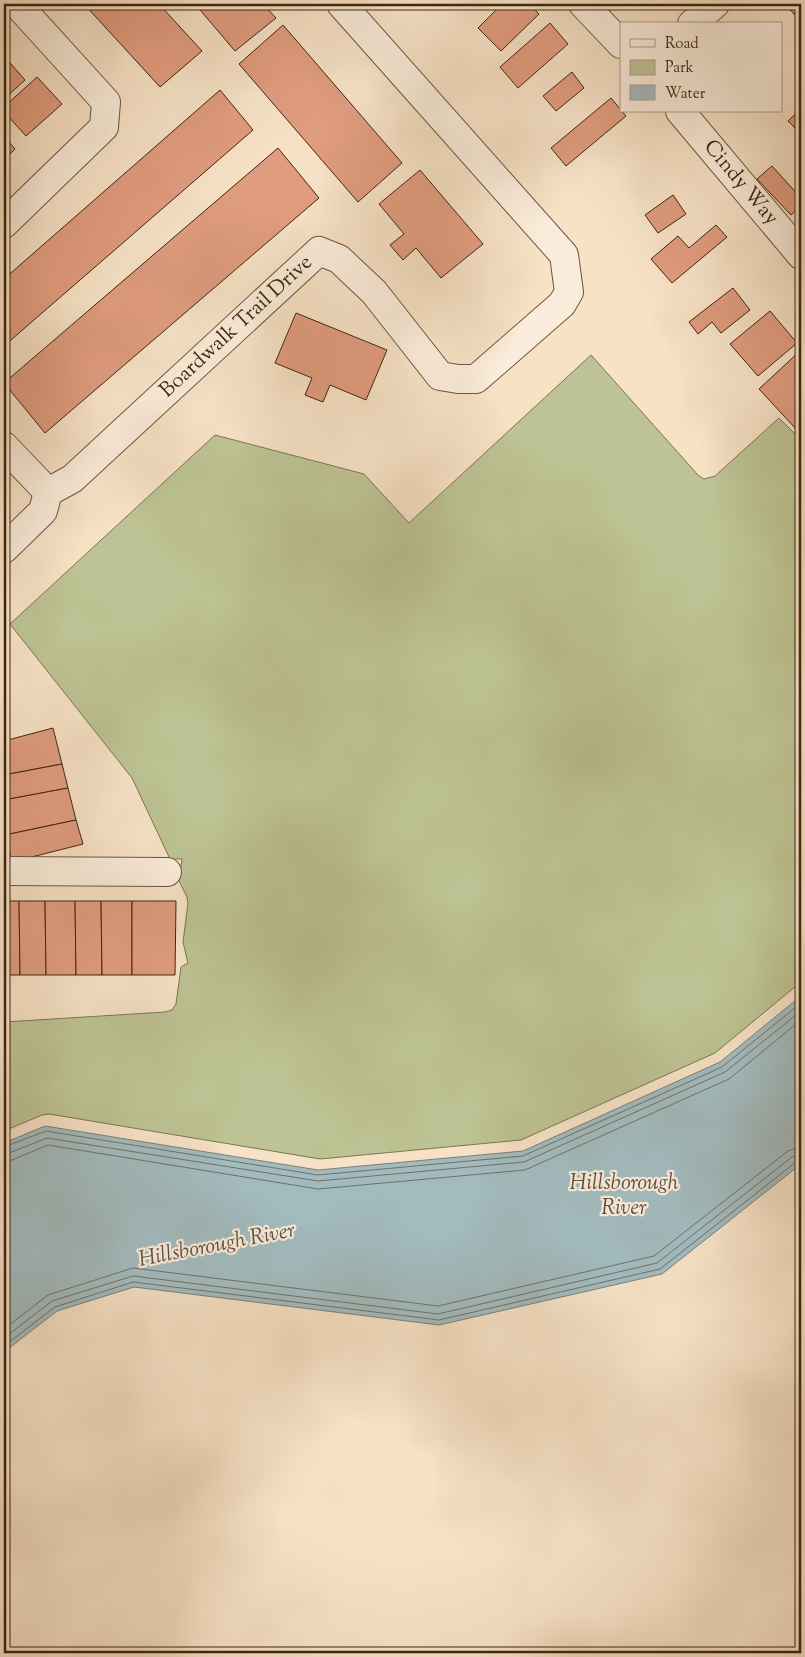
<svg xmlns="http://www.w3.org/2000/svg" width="805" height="1657" font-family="'Sorts Mill Goudy',serif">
  <rect width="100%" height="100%" fill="#f7e2c6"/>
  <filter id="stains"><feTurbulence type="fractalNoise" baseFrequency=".004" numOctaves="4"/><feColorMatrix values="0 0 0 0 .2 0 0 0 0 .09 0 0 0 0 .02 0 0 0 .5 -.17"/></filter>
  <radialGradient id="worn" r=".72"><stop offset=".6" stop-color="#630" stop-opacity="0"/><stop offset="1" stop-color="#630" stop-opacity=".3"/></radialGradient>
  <!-- green -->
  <path fill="#bdc394" stroke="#7e7452" d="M591 355 698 475 704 479 715 476 779 418 801 440V982L715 1053 521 1140 320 1159 49 1114 42 1115 4 1131V1022L165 1012 172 1010 176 1004 181 967 188 963 183 942 188 903 187 897 179 881 182 859H170L132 778 10 624 215 435 364 474 409 523Z"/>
  <!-- water -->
  <path fill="#a2bbbf" stroke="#7b7f79" d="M801 996V1164L662 1274 439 1325 134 1287 57 1311 4 1352V1143L45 1126 318 1170 523 1151 720 1062Z"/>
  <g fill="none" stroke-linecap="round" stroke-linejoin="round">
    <!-- shore -->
    <g stroke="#717067" stroke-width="1">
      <path d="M4 1147 46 1131 318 1175 523 1156 722 1067 801 1003"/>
      <path d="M4 1153H9L47 1138 318 1181 524 1162 725 1072 801 1011"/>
      <path d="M4 1161 12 1160 48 1145 318 1189 525 1170 729 1079 801 1020"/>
      <path d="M4 1329 48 1295 133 1268 438 1306 654 1256 788 1151 801 1147"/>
      <path d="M4 1338 52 1301 133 1276 438 1314 657 1263 792 1157 801 1154"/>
      <path d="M4 1346 55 1307 133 1282 439 1320 660 1269 796 1162 801 1161"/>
    </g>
  </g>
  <!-- building -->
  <g fill="#e09c7f" stroke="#40250f">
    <path d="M84 4H159L202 51 160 87Z"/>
    <path d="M195 4H263L276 18 235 51Z"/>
    <path d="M502 4H529L539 14 501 51 478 28Z"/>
    <path d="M785 4H801V22Z"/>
    <path d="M550 23 568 44 518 88 500 67Z"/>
    <path d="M283 25 402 163 358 202 239 64Z"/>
    <path d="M4 56 25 80 4 99Z"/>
    <path d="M572 72 584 88 556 111 543 96Z"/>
    <path d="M37 77 62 104 26 136 4 112V107Z"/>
    <path d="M220 90 253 130 4 346V279Z"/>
    <path d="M611 98 626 116 566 166 551 148Z"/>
    <path d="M801 109V134L788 121Z"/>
    <path d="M4 136 15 149 4 160Z"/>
    <path d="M278 148 319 198 45 433 4 383Z"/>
    <path d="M772 166 801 198V206L791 215 757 179Z"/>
    <path d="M420 170 483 244 441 278 416 248 403 260 390 245 404 234 379 204Z"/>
    <path d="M673 195 686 214 658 233 645 215Z"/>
    <path d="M716 225 727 237 672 283 651 259 678 236 689 248Z"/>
    <path d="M733 288 750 310 721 333 712 322 698 334 689 322Z"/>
    <path d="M770 311 797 343 758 376 730 344Z"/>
    <path d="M296 313 387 350 366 400 330 385 323 402 305 395 312 378 275 363Z"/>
    <path d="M801 350V424L796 429 759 389Z"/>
    <path d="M53 728 62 764 4 775V741Z"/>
    <path d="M62 764 68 788 4 800V775Z"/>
    <path d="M68 788 76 820 5 835 4 800Z"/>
    <path d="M76 820 83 844 12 862 5 835Z"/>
    <path d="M4 901H19L20 975H4Z"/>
    <path d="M19 901H45L46 975H20Z"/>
    <path d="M45 901H75L76 975H46Z"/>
    <path d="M75 901H101L102 975H76Z"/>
    <path d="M101 901H132V975H102Z"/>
    <path d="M132 901H176L175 975H132Z"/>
  </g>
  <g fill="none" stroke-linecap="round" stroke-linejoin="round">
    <!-- minor casing -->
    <g stroke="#6e543d" stroke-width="30">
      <g id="minor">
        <path d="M583 4 621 44"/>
        <path d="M692 24 715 4"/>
        <path id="s1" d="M680 111 801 255"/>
        <path d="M4 224 104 127 106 102 17 4"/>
        <path id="s2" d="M4 446 48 492 72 479 319 251 339 259 374 292 440 376 458 379H476L562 304 569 292 564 255 341 4"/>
        <path d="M4 549 43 511 48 492"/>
        <path d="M4 871 167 872"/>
      </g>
    </g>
    <!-- minor -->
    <use href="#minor" stroke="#faecda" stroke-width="28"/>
  </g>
  <g text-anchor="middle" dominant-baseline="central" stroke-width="4.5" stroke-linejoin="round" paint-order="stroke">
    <!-- street labels -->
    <g font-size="21" fill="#40250f" stroke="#faecda">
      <text stroke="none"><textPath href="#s1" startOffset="94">Cindy Way</textPath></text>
      <text stroke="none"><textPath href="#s2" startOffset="315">Boardwalk Trail Drive</textPath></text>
    </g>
    <!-- water labels -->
    <g font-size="22" font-style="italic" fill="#5d5244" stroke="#faecda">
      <text x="624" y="1184">Hillsborough<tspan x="624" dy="25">River</tspan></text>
      <text transform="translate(217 1246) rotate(-11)">Hillsborough River</text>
    </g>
  </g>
  <!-- margin -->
  <rect width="805" height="1657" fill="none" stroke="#f7e2c6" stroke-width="20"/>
  <rect x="5" y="5" width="795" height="1647" fill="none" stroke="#40250f" stroke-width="2.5"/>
  <rect x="10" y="10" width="785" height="1637" fill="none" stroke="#40250f"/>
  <!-- legend -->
  <rect x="620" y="22" width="162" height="90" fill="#faecda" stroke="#b09c89"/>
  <rect x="630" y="39" width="25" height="8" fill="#faecda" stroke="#b09c89"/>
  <text x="665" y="48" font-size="15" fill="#40250f">Road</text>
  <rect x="630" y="60" width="25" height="15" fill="#bdc394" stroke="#b09c89"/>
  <text x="665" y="72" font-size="15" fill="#40250f">Park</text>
  <rect x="630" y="85" width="25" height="15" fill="#a2bbbf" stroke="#b09c89"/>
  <text x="665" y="98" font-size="15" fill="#40250f">Water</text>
  <rect width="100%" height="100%" filter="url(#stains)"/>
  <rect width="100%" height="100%" fill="url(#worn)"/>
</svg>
